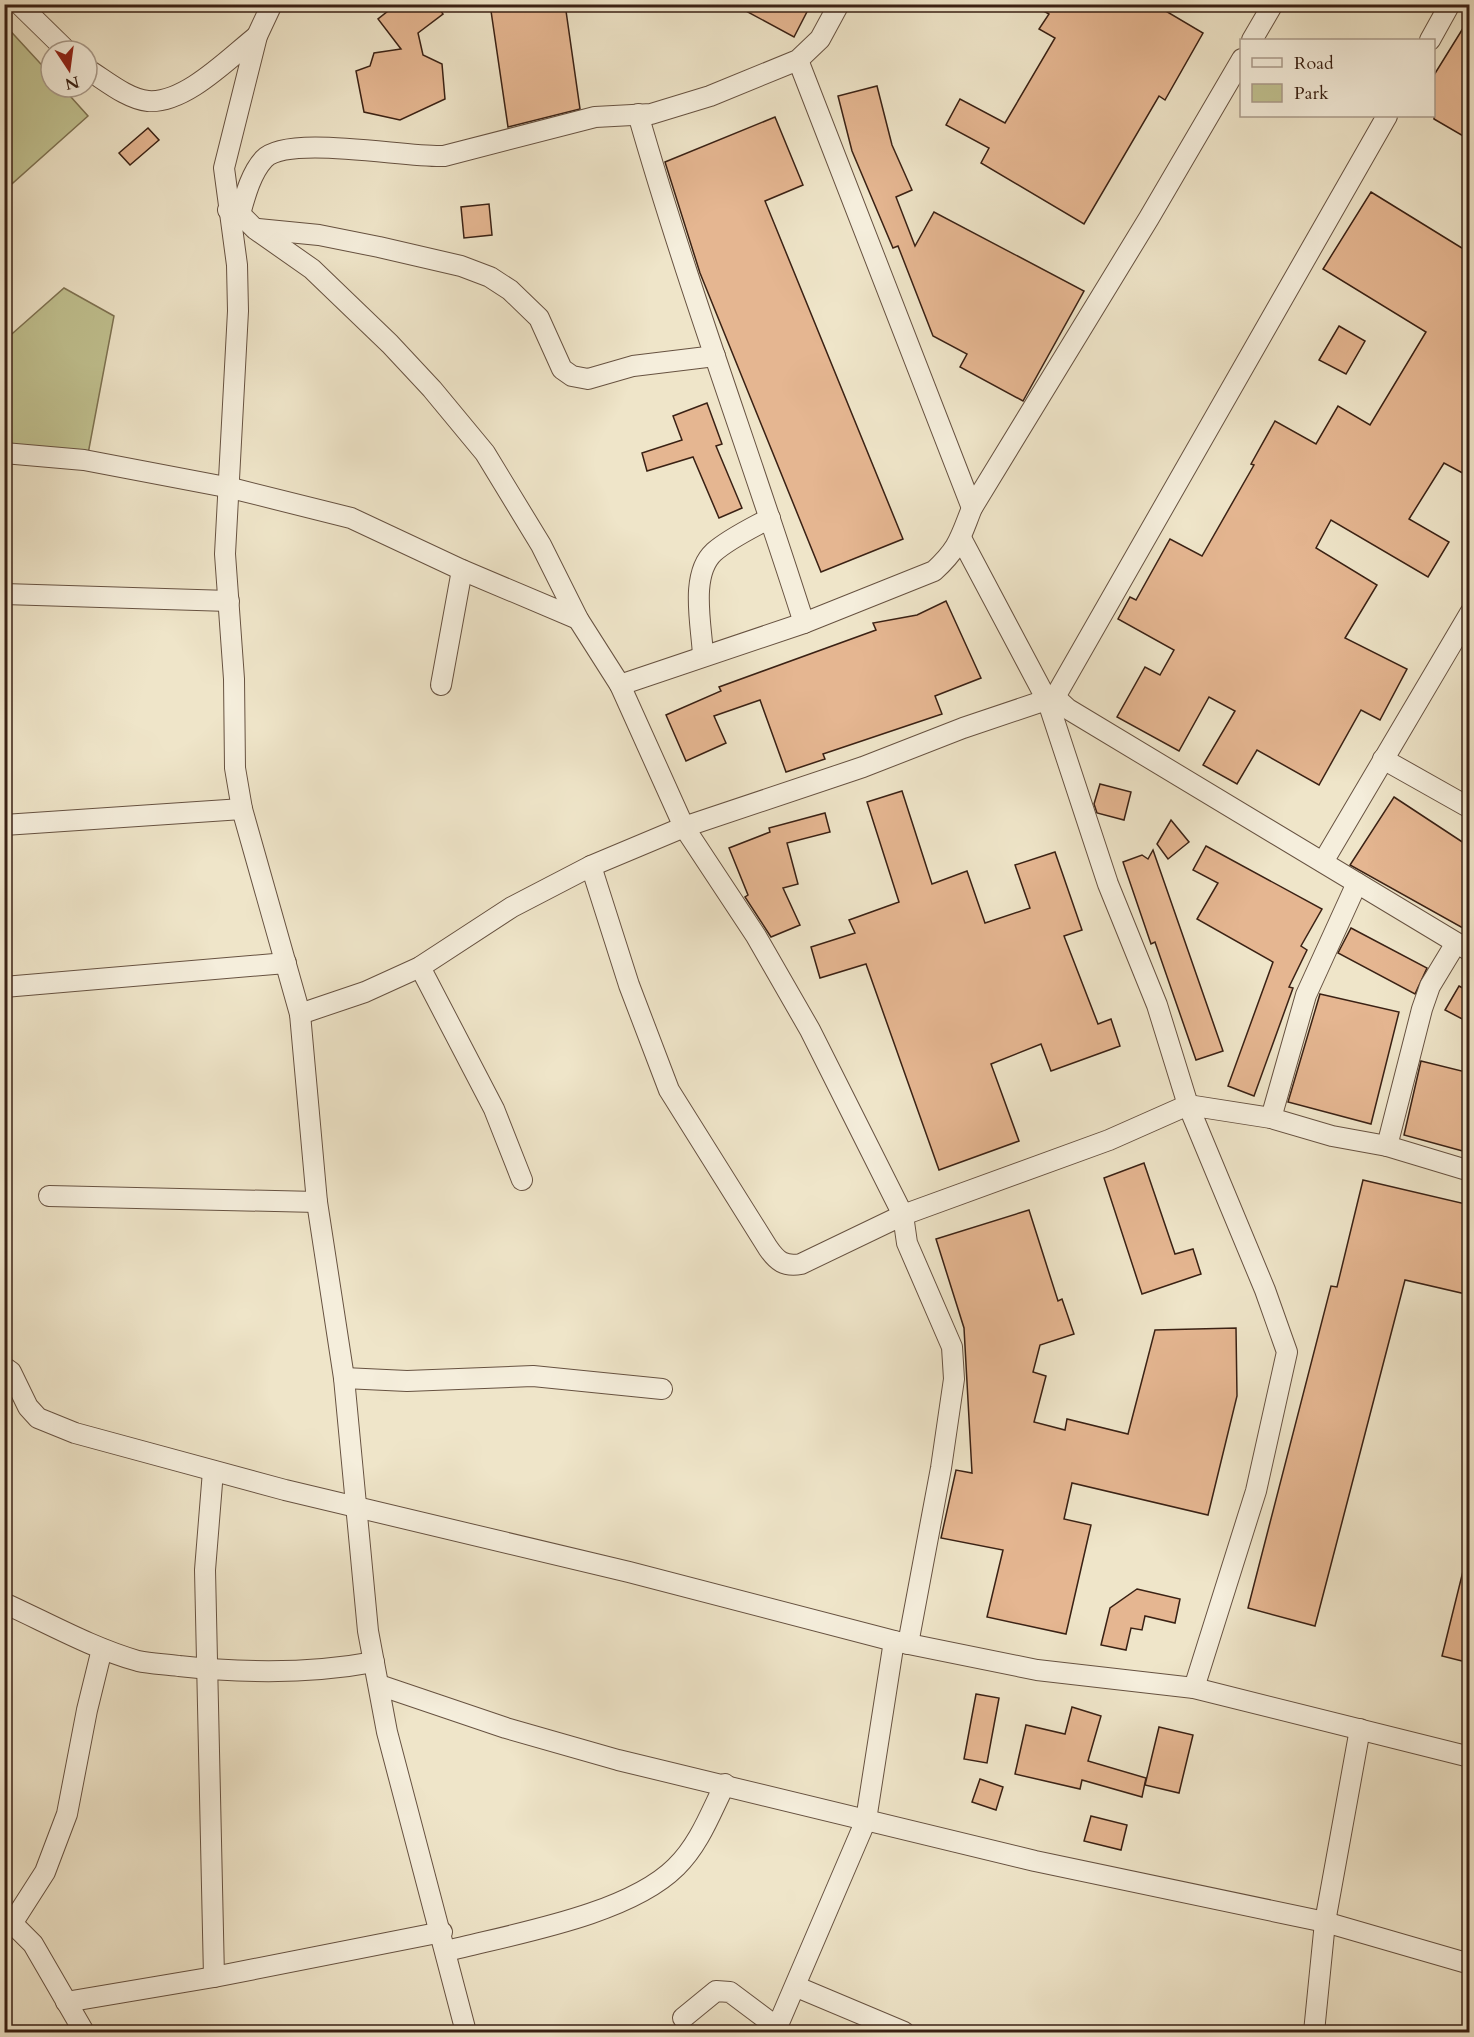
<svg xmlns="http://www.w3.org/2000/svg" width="1474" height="2037" font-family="Cardo,serif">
  <rect width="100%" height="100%" fill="#efe5c9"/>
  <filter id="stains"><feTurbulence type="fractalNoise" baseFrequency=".00333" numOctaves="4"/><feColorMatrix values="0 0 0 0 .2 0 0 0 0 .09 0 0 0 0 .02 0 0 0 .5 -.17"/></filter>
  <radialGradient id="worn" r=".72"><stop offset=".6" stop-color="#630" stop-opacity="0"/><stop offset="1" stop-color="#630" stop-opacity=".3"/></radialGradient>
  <!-- green -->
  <g fill="#c1c291" stroke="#7e7252" stroke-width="1.5">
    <path d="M4 24 51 75V87H62L88 116 5 190Z"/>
    <path d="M64 288 114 316 88 454 5 460V340Z"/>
  </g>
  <!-- building -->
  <g fill="#e5b691" stroke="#3a2114" stroke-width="1.5">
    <path d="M397 4H436L443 14 418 33 423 55 442 64 445 99 400 120 364 112 356 71 370 66 374 53 401 49 378 19Z"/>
    <path d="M490 4H565L580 109 508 127Z"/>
    <path d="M733 4H811L794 37Z"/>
    <path d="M1031 4H1154L1203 33 1165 100 1159 96 1084 224 981 163 989 148 946 125 960 99 1005 123 1055 38 1039 29 1049 14Z"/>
    <path d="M1470 17V140L1434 119V75Z"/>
    <path d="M877 86 892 145 912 190 896 197 915 246 934 212 1084 291 1023 401 960 367 967 354 933 336 898 246 893 248 852 151 838 96Z"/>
    <path d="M775 117 803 185 765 201 903 539 821 572 700 273 665 162Z"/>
    <path d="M148 128 159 140 130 165 119 153Z"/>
    <path d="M1371 192 1470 253V477L1444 463 1409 519 1449 542 1428 577 1331 520 1316 548 1377 585 1345 638 1407 669 1380 720 1361 710 1319 785 1257 750 1237 784 1203 765 1235 711 1209 697 1179 751 1117 717 1145 667 1160 675 1174 650 1118 619 1130 597 1136 600 1170 539 1202 556 1254 465 1251 464 1275 421 1316 444 1338 406 1370 425 1426 332 1323 269Z"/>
    <path d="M489 204 492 235 464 238 461 207Z"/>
    <path d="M1339 326 1365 341 1346 374 1319 360Z"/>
    <path d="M707 403 722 444 716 446 742 508 719 518 693 457 647 471 642 453 682 440 673 416Z"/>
    <path d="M946 601 981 678 935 696 942 714 823 754 825 759 786 772 760 700 714 716 726 743 686 761 666 715 721 691 719 687 876 630 873 623 917 615Z"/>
    <path d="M1100 784 1131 792 1124 820 1097 813 1094 804Z"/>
    <path d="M902 791 932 884 967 871 985 923 1030 908 1015 865 1055 852 1082 930 1064 936 1098 1024 1111 1019 1120 1046 1051 1071 1041 1044 991 1064 1019 1141 939 1170 866 964 820 978 811 947 855 933 849 920 899 902 867 802Z"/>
    <path d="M1394 797 1470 847V932L1350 865Z"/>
    <path d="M825 813 830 832 787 843 798 884 783 888 800 925 771 937 745 897 748 895 729 848 770 832 769 828Z"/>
    <path d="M1171 820 1189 842 1168 859 1157 844Z"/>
    <path d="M1206 846 1322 909 1301 946 1307 950 1289 987 1293 988 1254 1096 1228 1086 1273 962 1197 919 1218 883 1193 870Z"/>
    <path d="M1153 850 1223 1051 1196 1060 1155 942 1151 944 1123 862 1142 855 1148 859Z"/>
    <path d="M1351 928 1427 968 1415 994 1338 953Z"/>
    <path d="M1459 986 1470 992V1023L1445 1010Z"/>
    <path d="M1320 994 1399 1012 1371 1124 1288 1102Z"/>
    <path d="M1421 1061 1470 1073V1153L1404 1135Z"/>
    <path d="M1144 1163 1175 1254 1193 1249 1201 1274 1142 1294 1104 1178Z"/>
    <path d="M1363 1180 1470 1205V1295L1405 1280 1315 1626 1248 1608 1331 1286 1337 1287Z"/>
    <path d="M1029 1210 1058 1301 1062 1299 1074 1334 1040 1345 1033 1372 1046 1376 1034 1422 1065 1430 1067 1419 1128 1434 1155 1330 1236 1328 1237 1396 1208 1515 1072 1483 1064 1519 1091 1525 1066 1634 987 1617 1003 1550 941 1538 956 1470 972 1473 964 1328 936 1239Z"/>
    <path d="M1464 1567 1470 1568V1663L1442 1656Z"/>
    <path d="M1137 1589 1180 1599 1175 1623 1145 1616 1142 1630 1131 1628 1126 1650 1101 1645 1110 1608Z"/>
    <path d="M976 1694 999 1698 987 1763 964 1759Z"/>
    <path d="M1072 1707 1101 1716 1088 1761 1146 1778 1142 1797 1082 1780 1080 1789 1015 1774 1026 1725 1065 1734Z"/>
    <path d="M1159 1727 1193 1735 1179 1793 1145 1785Z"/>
    <path d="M980 1779 1003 1787 996 1810 972 1802Z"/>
    <path d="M1091 1816 1127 1825 1121 1850 1084 1841Z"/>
  </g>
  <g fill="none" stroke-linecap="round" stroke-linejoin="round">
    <!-- street casing -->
    <g stroke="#675241" stroke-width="22">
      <g id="street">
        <path d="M19 4 67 51"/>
        <path d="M272 4 257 36 224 168 237 265 238 311 225 554 234 679 235 768 242 809 300 1014 317 1202 344 1378 368 1631 387 1732 466 2032"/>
        <path d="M1252 40 1273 4"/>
        <path d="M1430 40 1450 4"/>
        <path d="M798 60 972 508"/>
        <path d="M87 69C105 80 127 99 148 101 185 104 229 58 257 36"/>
        <path d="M638 114C687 285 750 453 804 623"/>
        <path d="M228 210 240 214 255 229 312 269 390 344 432 389 485 453 541 545 578 619 620 685 684 827 756 936 810 1030 903 1215 907 1243 952 1347 954 1379 941 1468 908 1644"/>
        <path d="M240 214C245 196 251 173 264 159 288 134 406 158 444 156L595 117 651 114 710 96 798 60 820 39 839 4"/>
        <path d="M258 229 319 235 379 247 461 266 490 277 510 290 539 318 562 369 572 376 588 379 633 366 715 356"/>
        <path d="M4 453 84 460 231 488 351 518 462 570 578 619"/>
        <path d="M962 540 1048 702 1108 884 1157 1005 1188 1105 1265 1290 1287 1352 1256 1491 1194 1688"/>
        <path d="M4 594 229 601"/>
        <path d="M703 656C702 627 689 575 714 552 730 538 752 528 770 518"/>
        <path d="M441 685 462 570"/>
        <path d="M620 685 804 623 934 571C959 548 960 538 972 508L1149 218 1242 59"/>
        <path d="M1055 697 1068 709 1470 951"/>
        <path d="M1383 759 1470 808"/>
        <path d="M4 825 242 809"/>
        <path d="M1323 862 1470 613"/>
        <path d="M591 866 629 985 669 1090 768 1248C777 1261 784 1267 801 1264L903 1215 1109 1140 1188 1105 1271 1118 1332 1136 1387 1146 1470 1171"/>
        <path d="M420 967 494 1109 522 1180"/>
        <path d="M4 987 286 963"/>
        <path d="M300 1014 365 992 420 967 512 907 591 866 684 827 863 767 963 728 1055 697 1387 116"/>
        <path d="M1271 1118 1306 995 1357 883"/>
        <path d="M1387 1146 1422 1009 1430 986 1456 943"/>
        <path d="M49 1196 317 1202"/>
        <path d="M4 1367 11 1372 28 1407 38 1418 75 1433 285 1490 629 1572 894 1641 1037 1670 1194 1688 1470 1757"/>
        <path d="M344 1378 407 1381 533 1376 662 1389"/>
        <path d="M213 1471 205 1570 214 1977"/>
        <path d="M4 1603C48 1623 92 1648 138 1661 151 1664 166 1664 179 1666 243 1673 310 1674 374 1662"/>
        <path d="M379 1685 506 1728 618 1760 1035 1861 1325 1922 1470 1964"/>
        <path d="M4 1915 33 1944 84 2032"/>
        <path d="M13 1922 45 1872 67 1814 87 1710 102 1649"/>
        <path d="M447 1951C513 1934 628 1915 676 1867 699 1845 711 1812 725 1784"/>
        <path d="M797 1987 904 2032"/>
        <path d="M66 2002 214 1977 442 1932"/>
        <path d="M683 2018 716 1991 730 1992 778 2028"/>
        <path d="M775 2032 866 1820 894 1641"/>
        <path d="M1314 2032 1325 1922 1360 1729"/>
      </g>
    </g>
    <!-- street -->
    <use href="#street" stroke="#f5eedc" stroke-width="20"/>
  </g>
  <!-- margin -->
  <rect width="1474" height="2037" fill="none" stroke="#efe5c9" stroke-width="24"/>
  <rect x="6" y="6" width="1462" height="2025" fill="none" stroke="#3a2114" stroke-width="3"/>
  <rect x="12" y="12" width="1450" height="2013" fill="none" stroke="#3a2114" stroke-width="1.5"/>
  <!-- legend -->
  <rect x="1240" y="39" width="195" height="78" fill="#f5eedc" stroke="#aa9c8c" stroke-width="1.5"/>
  <rect x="1252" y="58" width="30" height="9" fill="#f5eedc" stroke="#aa9c8c" stroke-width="1.5"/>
  <text x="1294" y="69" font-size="18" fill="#3a2114">Road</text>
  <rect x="1252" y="84" width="30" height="18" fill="#c1c291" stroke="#aa9c8c" stroke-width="1.5"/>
  <text x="1294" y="99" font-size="18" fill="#3a2114">Park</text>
  <!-- north arrow -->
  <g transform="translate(69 69) rotate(167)"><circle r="28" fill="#f5eedc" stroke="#aa9c8c" stroke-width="1.5"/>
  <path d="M0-4.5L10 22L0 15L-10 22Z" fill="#8f2418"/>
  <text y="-9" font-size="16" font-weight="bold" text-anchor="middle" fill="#3a2114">N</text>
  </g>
  <rect width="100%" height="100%" filter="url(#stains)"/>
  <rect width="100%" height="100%" fill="url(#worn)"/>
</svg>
